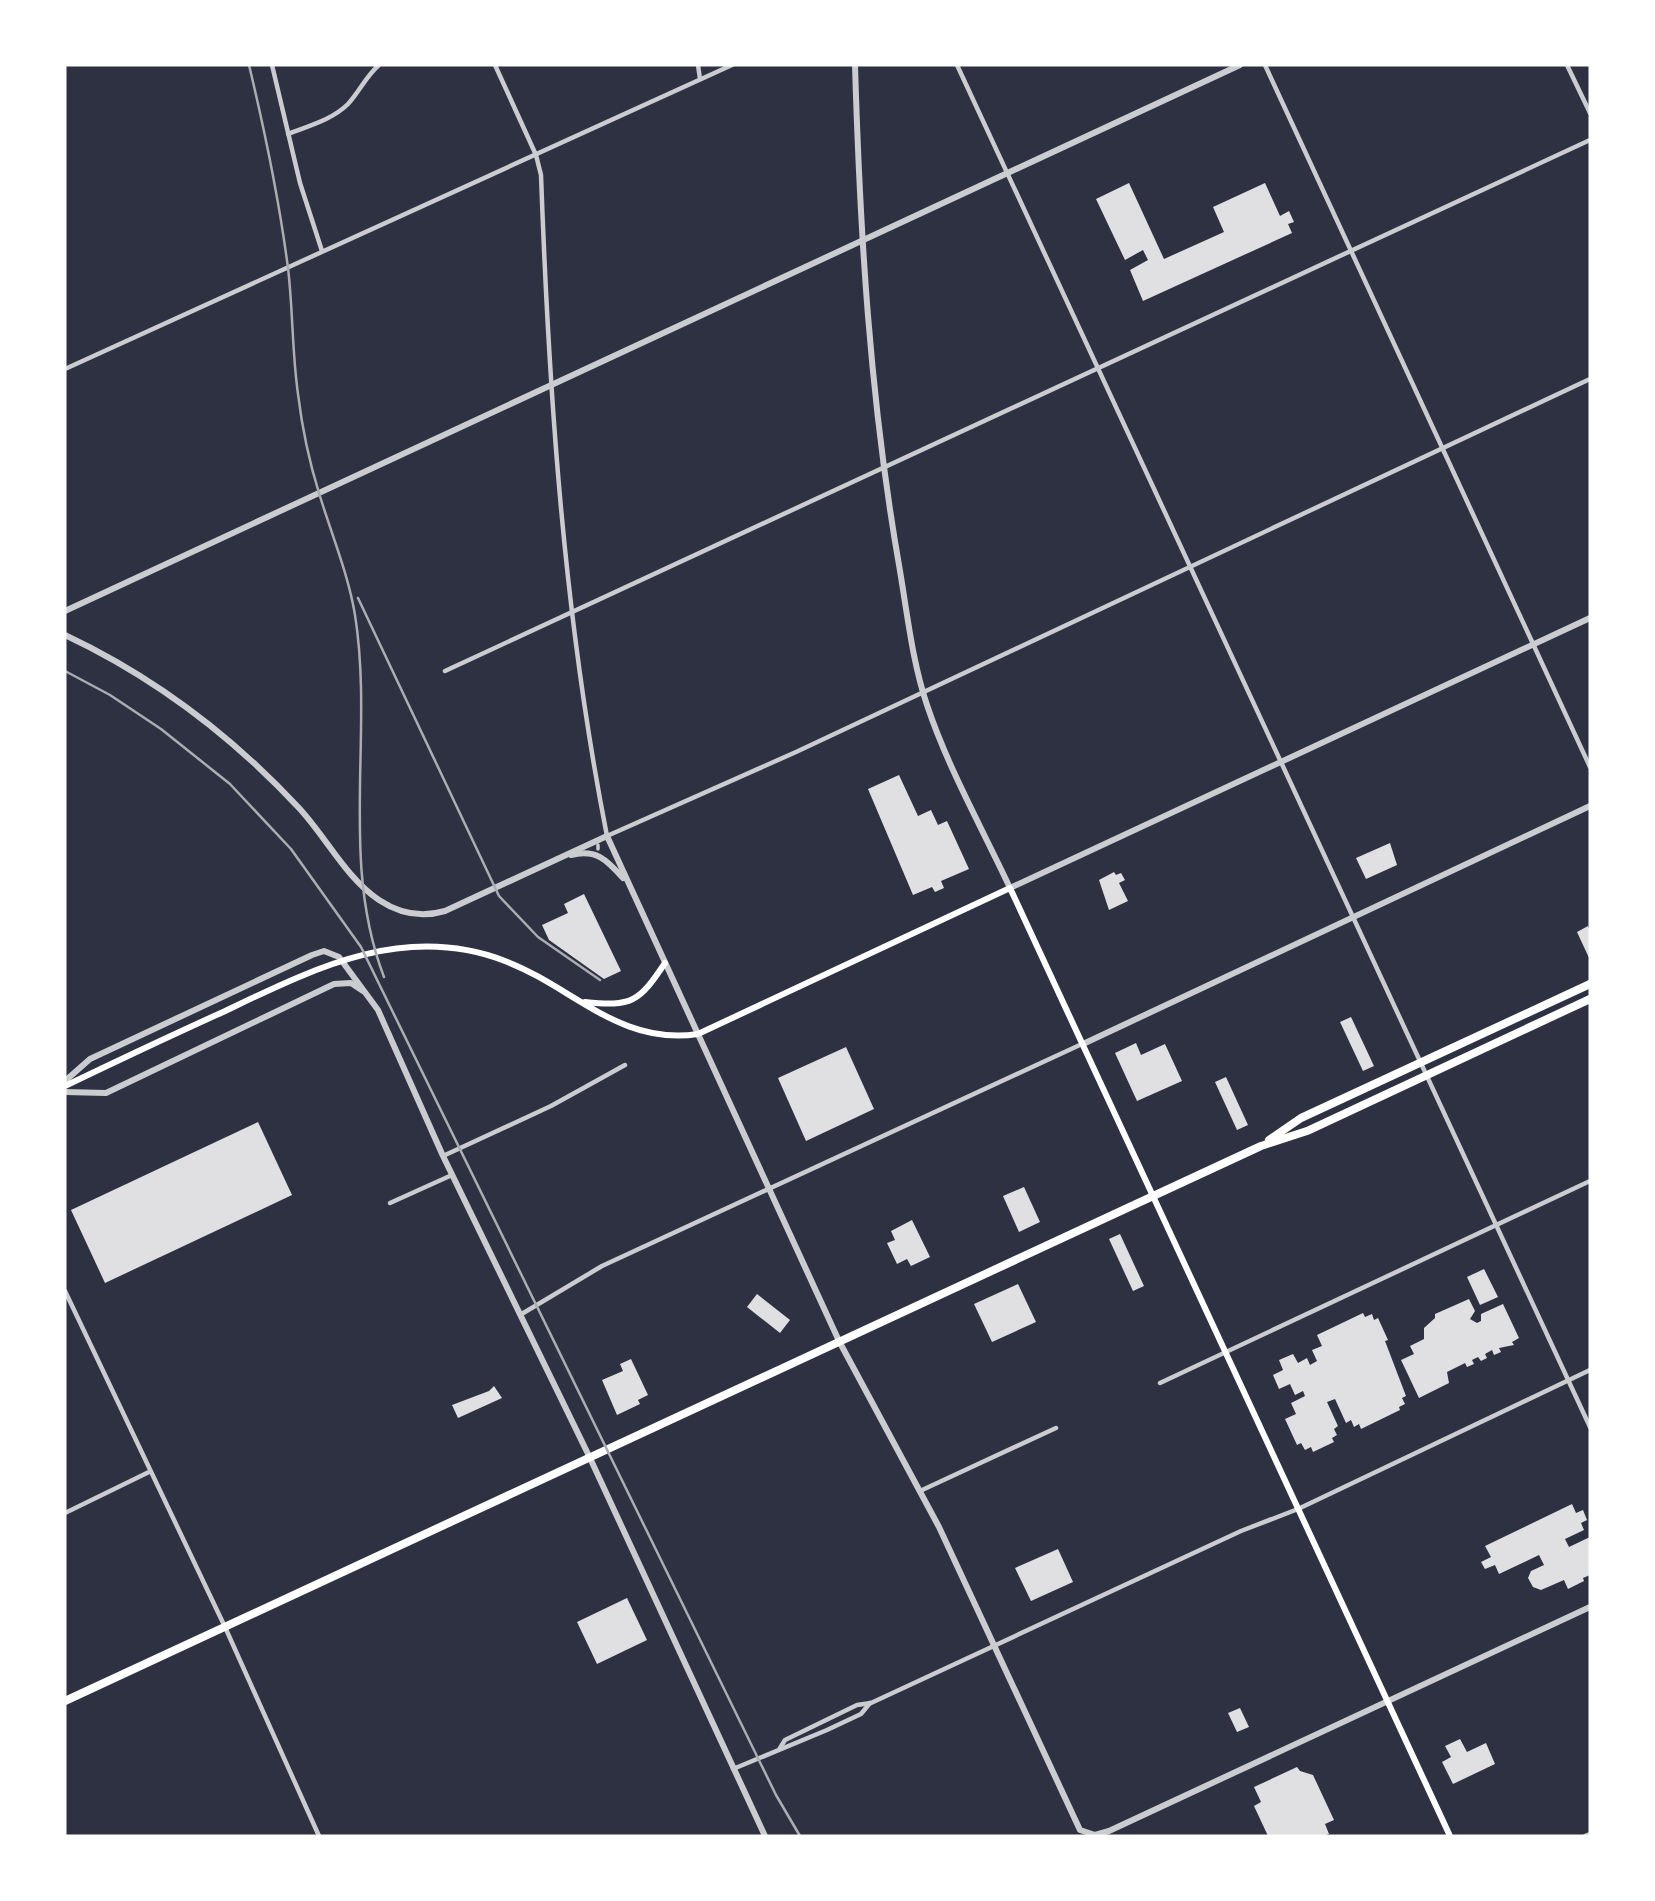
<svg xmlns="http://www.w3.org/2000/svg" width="1655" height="1901" font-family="Montserrat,sans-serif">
  <rect width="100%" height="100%" fill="#2d3142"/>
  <!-- building -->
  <g fill="#e0e0e3">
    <path d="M1129 183 1164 259 1224 232 1213 207 1265 183 1280 216 1289 211 1294 222 1288 224 1292 233 1143 301 1130 270 1148 260 1143 250 1125 260 1096 199Z"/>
    <path d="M899 775 918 816 931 810 938 825 947 821 969 869 941 881 944 888 935 892 932 887 913 895 868 789Z"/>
    <path d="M1390 843 1397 865 1366 879 1356 858Z"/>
    <path d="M1114 872 1116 875 1121 873 1125 880 1119 883 1128 901 1109 910 1099 880Z"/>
    <path d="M584 894 621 971 604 979 549 940 542 925 568 913 564 904Z"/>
    <path d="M1588 926 1590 931V960L1577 932Z"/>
    <path d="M1351 1017 1374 1066 1363 1071 1340 1022Z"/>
    <path d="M1136 1043 1141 1055 1165 1044 1182 1081 1137 1101 1115 1053Z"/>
    <path d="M846 1047 874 1109 806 1141 778 1078Z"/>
    <path d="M1226 1077 1248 1125 1237 1130 1215 1082Z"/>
    <path d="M258 1122 292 1195 105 1283 71 1210Z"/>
    <path d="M1024 1187 1040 1222 1019 1232 1003 1196Z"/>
    <path d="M912 1220 930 1257 911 1266 907 1259 897 1264 887 1243 895 1240 891 1231Z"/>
    <path d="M1120 1234 1144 1286 1133 1291 1109 1239Z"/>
    <path d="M1484 1269 1498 1297 1480 1305 1467 1277Z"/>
    <path d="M1018 1284 1036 1322 992 1342 974 1304Z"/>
    <path d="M757 1294 790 1320 780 1333 747 1307Z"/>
    <path d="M1469 1299 1475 1311 1470 1319 1477 1323 1481 1321V1314L1503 1304 1519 1338 1512 1342 1514 1345 1499 1348 1501 1352 1494 1355 1492 1350 1485 1354 1487 1358 1481 1361 1478 1357 1472 1360 1474 1364 1467 1367 1465 1363 1447 1372 1449 1383 1419 1398 1401 1360 1414 1354 1410 1346 1424 1339V1328L1435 1318V1314Z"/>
    <path d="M1363 1313 1365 1317 1372 1314 1374 1320 1378 1318 1388 1340 1385 1341 1406 1396 1402 1398 1405 1404 1399 1407 1400 1410 1361 1429 1359 1424 1354 1427 1351 1420 1346 1423 1335 1399 1327 1402 1338 1426 1334 1429 1337 1435 1332 1438 1334 1442 1313 1452 1311 1447 1305 1450 1301 1443 1297 1445 1285 1419 1296 1414 1291 1403 1305 1396 1303 1391 1295 1395 1290 1384 1279 1389 1273 1375 1283 1370 1279 1360 1293 1354 1298 1363 1307 1358 1310 1365 1317 1361 1312 1350 1322 1346 1317 1335Z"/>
    <path d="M631 1359 648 1395 638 1400 640 1404 617 1415 602 1380 623 1371 620 1364Z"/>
    <path d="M494 1386 502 1398 458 1418 452 1405 489 1391Z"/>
    <path d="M1572 1504 1576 1513 1583 1510 1587 1520 1581 1523 1584 1530 1565 1539 1569 1547 1590 1537V1575L1583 1578 1584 1581 1568 1589 1564 1580 1541 1590 1533 1587 1528 1578 1531 1571 1544 1565 1539 1555 1499 1574 1495 1565 1485 1569 1481 1562 1491 1557 1485 1546Z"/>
    <path d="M1058 1549 1073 1582 1031 1601 1015 1568Z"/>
    <path d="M627 1598 647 1640 597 1664 577 1622Z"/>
    <path d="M1240 1708 1249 1727 1237 1732 1228 1713Z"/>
    <path d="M1460 1739 1467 1752 1486 1743 1495 1764 1453 1784 1442 1762 1451 1757 1445 1746Z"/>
    <path d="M1297 1767 1300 1771 1313 1775 1334 1820 1325 1824 1329 1834 1323 1836H1268L1254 1806 1261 1802 1254 1787Z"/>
  </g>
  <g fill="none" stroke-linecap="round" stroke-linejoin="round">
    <!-- pedestrian -->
    <path stroke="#caccd0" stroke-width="3.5" d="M598 845V849"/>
    <!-- minor -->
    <g stroke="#caccd0" stroke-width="4.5">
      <path d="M272 65 300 183 322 251"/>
      <path d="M495 65 536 155 541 175C549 396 564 618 607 836L796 752 1590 379"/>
      <path d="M698 65 700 79"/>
      <path d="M957 65 1590 1427"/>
      <path d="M1265 65 1590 767"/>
      <path d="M1567 65 1590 113"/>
      <path d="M288 134C308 126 332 120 348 104 360 91 366 76 379 65"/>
      <path d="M65 369 732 65"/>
      <path d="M445 671 1590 140"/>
      <path d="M443 1156 551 1106 625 1065"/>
      <path d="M390 1203 452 1175"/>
      <path d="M65 1291 225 1627 319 1836"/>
      <path d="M520 1315 602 1266 1082 1044"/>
      <path d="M1160 1383 1590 1181"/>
      <path d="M920 1491 1056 1428"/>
      <path d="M65 1513 149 1472"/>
      <path d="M780 1748 785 1740 857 1705 871 1703 1241 1531 1298 1509 1590 1370"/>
      <path d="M733 1769 827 1730 861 1714 870 1703"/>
      <path d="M1585 1836 1590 1834"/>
    </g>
    <!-- tertiary -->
    <g stroke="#caccd0" stroke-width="6">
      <path d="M855 65C860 233 870 399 899 565 907 611 912 661 927 705 948 768 982 828 1010 888L1590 618"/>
      <path d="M65 611 1240 65"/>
      <path d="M65 635C154 677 232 736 299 808 326 837 346 878 379 900 400 914 421 918 445 911L607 836 839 1341 939 1527 1080 1830 1095 1835 1109 1831 1590 1607"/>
      <path d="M571 855C596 849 606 859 623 878"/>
      <path d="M1083 1044 1590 806"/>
      <path d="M65 1081 90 1059 312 955 324 951 339 957 378 1010 443 1156 590 1458 765 1836"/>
      <path d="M65 1092 106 1093 334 984 351 983 363 991"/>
    </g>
    <!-- secondary -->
    <g stroke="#fff" stroke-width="6">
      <path d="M585 1002C632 1007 639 1002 665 963"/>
      <path d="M65 1086C117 1061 170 1036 223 1012 313 969 404 922 505 961 573 987 620 1046 698 1034L1010 888 1450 1836"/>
    </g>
    <!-- trunk -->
    <g stroke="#fff" stroke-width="8">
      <path d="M1269 1140 1301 1118 1590 984"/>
      <path d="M65 1701 1261 1146 1307 1131 1590 999"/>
    </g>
    <!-- rail -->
    <g stroke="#abadb3" stroke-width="2.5">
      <path d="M249 65C265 132 279 199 288 268 293 310 292 352 298 394 302 427 309 461 319 493 331 533 348 573 355 615 374 735 339 860 384 977"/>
      <path d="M358 598 499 896 538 937 600 980"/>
      <path d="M65 671 110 695 161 729 230 784 291 849 361 947 776 1795 800 1836"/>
    </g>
  </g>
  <!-- border -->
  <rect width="1655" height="1901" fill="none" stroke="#ffffff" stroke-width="133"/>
</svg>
